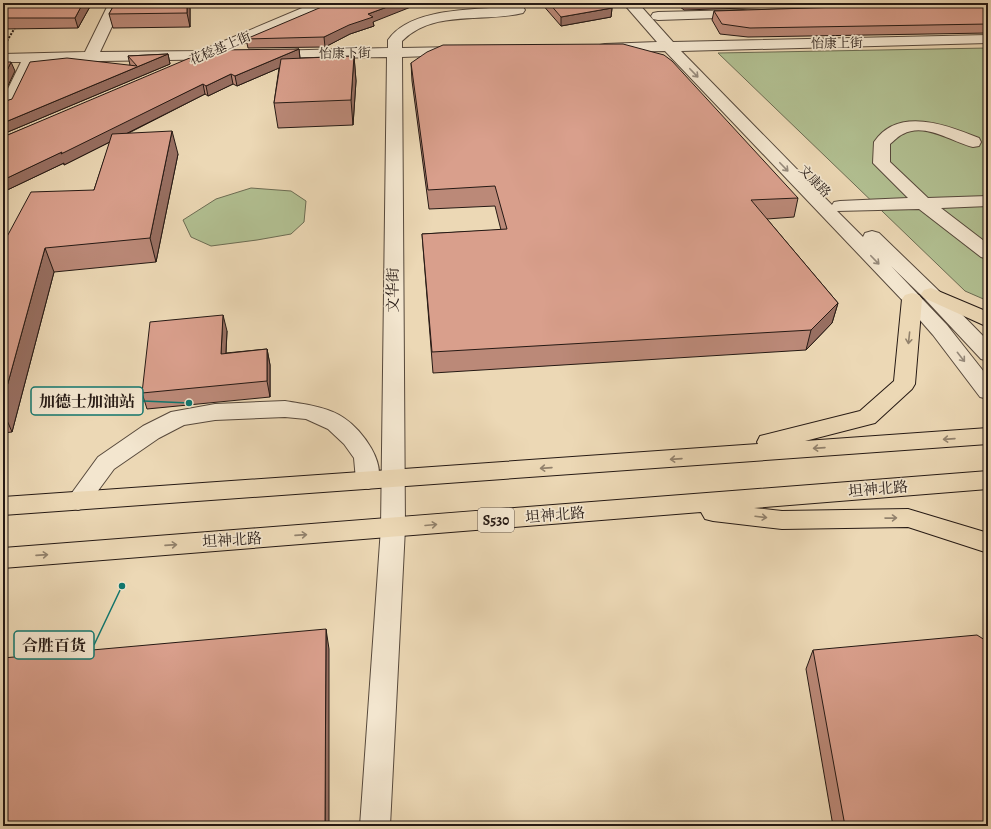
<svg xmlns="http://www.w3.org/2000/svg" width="991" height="829" font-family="Alegreya,'Noto Serif SC',serif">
  <rect width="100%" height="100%" fill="#ecd8b5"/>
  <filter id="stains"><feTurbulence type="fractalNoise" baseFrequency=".005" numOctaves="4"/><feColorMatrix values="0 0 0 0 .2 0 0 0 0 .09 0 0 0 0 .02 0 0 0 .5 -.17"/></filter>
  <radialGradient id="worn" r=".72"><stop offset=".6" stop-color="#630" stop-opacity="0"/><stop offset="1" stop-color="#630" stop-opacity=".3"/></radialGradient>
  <!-- green -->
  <g fill="#b2c092" stroke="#6c6c53">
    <path d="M988 48V301L965 291 718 53Z"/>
    <path d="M251 188 291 191 306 201 304 222 291 234 257 240 211 246 191 237 183 220 216 199Z"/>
  </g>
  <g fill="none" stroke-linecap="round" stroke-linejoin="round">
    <!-- minor casing -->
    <g stroke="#57493c" stroke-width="2">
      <g id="minor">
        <path d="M109 3H123L100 52 203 51 205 49 314 3H333L331 6 226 51 238 52 240 55 238 58 233 59 36 62 16 105 14 108 3 112V99L21 62H3V54L85 52Z"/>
        <path d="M623 3H638L673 42 988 35V43L681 51 832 205 834 202 840 201 908 198 873 163 874 142C898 106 947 125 979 138L981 142 979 146 973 147C952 142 925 122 903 134 898 136 894 141 890 144V162L928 198 988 196V206L941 208 988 244V259L981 257 919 209 837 211 863 237 865 233 872 231 879 233 938 290 988 341V361L981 359 924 298 891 266 947 325 988 377V399L980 397 933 335 905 303 665 51 605 52 600 51 598 48 600 45 605 44 657 42Z"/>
        <path d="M518 6 523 7 525 10 523 13C483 23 434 9 402 41V48L457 47 462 48 464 51 462 54 457 55 402 57 405 528 390 826H360L381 528 387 57 269 59 264 58 262 55 264 52 269 51 388 48V40C411 6 480 10 518 6Z"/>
        <path d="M743 10 748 11 750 14 748 17 658 20 653 19 651 16 653 13 658 12Z"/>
        <path d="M285 401C303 404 329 407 344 418 362 430 388 464 376 486L368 489 360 486 356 480 354 458 344 444 328 429 306 419 285 417 215 420 184 425 159 438 114 469 86 507 78 510 70 507 66 501 98 457 143 426 171 412 215 404Z"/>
      </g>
    </g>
    <!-- major casing -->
    <g stroke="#251914" stroke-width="2">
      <g id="major">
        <path d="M931 288 988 312V327L924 298 921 294 924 290Z"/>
        <path d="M912 293 919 295 922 299 915 384 912 389 875 423 805 441 988 428V444L3 515V497L758 444 757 442 760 436 860 411 894 381 902 299 905 295Z"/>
        <path d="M988 471V489L754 508 782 511 908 509 988 533V553L908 527 782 529 713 521 705 519 701 512 3 568V548Z"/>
      </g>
    </g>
    <!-- path -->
    <path stroke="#251914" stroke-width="2" stroke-dasharray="2 1.5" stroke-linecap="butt" d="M7 41 16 26"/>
    <!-- minor -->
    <use href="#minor" fill="#f3e6cf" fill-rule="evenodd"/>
    <!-- major -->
    <use href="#major" fill="#ecd8b5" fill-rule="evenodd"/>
  </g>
  <!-- wall -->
  <g fill="#bb8978" stroke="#251914">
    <path d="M3 3H92L78 28 3 29Z"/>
    <path d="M115 3H189L190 9V27L113 28 109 14Z"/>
    <path d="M541 3H607L612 8 611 17 561 26Z"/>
    <path d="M675 3H901L684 10Z"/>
    <path d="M988 3V33L748 37 720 34 712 20 714 11Z"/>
    <path d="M373 22 374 26 350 34 325 47 248 48 246 39Z"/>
    <path d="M299 49 300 58 354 56 356 81 353 125 278 128 274 103 279 68 237 86 233 84 208 96 205 94 127 134 178 154 156 262 54 272 12 432 3 433V244L94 190 110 142 64 165V163L3 192V137L193 60Z"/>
    <path d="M168 54 170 64 3 134V102L130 65 128 56Z"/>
    <path d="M411 63 798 198 794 217 767 219 838 303 832 323 806 350 433 373 422 234 501 230 495 206 429 209 412 81Z"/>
    <path d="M227 331 226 353 267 349 270 365V397L147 409 142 393Z"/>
    <path d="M813 650 988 826H833L806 669Z"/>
  </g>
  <!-- shaded-wall -->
  <g fill="#986f62" stroke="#251914">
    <path d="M83 3H92L78 28 75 18Z"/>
    <path d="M187 3H189L190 9V27L187 13Z"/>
    <path d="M398 3H421L373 22 374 26 350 34 325 47 324 37 368 14Z"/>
    <path d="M612 8 611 17 561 26V17Z"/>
    <path d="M299 49 300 59 237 86 235 76Z"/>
    <path d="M168 54 170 64 3 134V123Z"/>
    <path d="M354 56 356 81 353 125 351 100Z"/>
    <path d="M11 62 15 71 3 96V79Z"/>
    <path d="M231 74 233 84 208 96 206 86Z"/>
    <path d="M203 84 205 94 64 165V163L3 192V180Z"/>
    <path d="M172 131 178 154 156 262 150 238Z"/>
    <path d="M45 248 54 272 12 432 3 411V401Z"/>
    <path d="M838 303 832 323 806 350 811 330Z"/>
    <path d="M223 315 227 331 225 370 221 354Z"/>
    <path d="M267 349 270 365V397L267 381Z"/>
    <path d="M326 629 329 649V826H325Z"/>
  </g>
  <!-- building -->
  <g fill="#d99f8c" stroke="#251914">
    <path d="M3 3H83L75 18H3Z"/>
    <path d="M115 3H187V13L109 14Z"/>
    <path d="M331 3H398L368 14 373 17 349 25 324 37 246 39Z"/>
    <path d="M549 3H607L612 8 561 17Z"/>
    <path d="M969 3H988V24L750 28 722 24 714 11Z"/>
    <path d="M623 44 664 55 672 61 798 198 751 200 838 303 811 330 432 352 422 234 507 229 495 186 428 190 411 63 427 52 443 45Z"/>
    <path d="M299 49 235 76 231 74 206 86 203 84 61 154 62 152 3 180V137L192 57 190 62 217 50Z"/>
    <path d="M168 54 3 123V102L12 99 30 62 67 58 137 66 128 56Z"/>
    <path d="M354 56 351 100 274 103 281 59Z"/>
    <path d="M3 62H11L3 79Z"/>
    <path d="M172 131 150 238 45 248 3 401V244L31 192 94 190 112 134Z"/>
    <path d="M223 315 221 354 267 349V381L142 393 150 322Z"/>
    <path d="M326 629 325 826H3V658Z"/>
    <path d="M977 635 988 642V826H845L813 650Z"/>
  </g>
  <!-- one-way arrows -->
  <defs><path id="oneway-shaft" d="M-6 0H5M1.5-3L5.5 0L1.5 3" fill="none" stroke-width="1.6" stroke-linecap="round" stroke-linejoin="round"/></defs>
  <g stroke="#968a7b">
    <use href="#oneway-shaft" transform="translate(694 73) rotate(46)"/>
    <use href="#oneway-shaft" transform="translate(784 167) rotate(46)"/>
    <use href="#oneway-shaft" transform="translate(875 260) rotate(46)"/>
    <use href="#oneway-shaft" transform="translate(961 357) rotate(52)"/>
  </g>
  <g stroke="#92826d">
    <use href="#oneway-shaft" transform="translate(909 338) rotate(96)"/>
    <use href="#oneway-shaft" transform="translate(949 439) rotate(176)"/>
    <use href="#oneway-shaft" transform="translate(819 448) rotate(176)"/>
    <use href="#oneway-shaft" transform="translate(676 459) rotate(176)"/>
    <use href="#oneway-shaft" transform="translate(546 468) rotate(176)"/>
    <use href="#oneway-shaft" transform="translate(761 517) rotate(7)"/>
    <use href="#oneway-shaft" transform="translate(891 518) rotate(-1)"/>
    <use href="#oneway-shaft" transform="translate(431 525) rotate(-5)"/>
    <use href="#oneway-shaft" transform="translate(301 535) rotate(-4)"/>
    <use href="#oneway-shaft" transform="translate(171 545) rotate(-4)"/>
    <use href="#oneway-shaft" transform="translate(42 555) rotate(-4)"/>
  </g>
  <g text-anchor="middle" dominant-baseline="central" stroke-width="3.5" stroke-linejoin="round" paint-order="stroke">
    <!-- far-street labels -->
    <g font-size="13" fill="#251914" stroke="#f3e6cf">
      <text transform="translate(837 43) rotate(-1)">怡康上街</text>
      <text transform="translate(220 48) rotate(-23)">花稔基上街</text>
      <text transform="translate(345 53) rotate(-1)">怡康下街</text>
      <text transform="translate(815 181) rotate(46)">文康路</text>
    </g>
    <!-- shield labels -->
    <rect fill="#f3e6cf" stroke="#63564c" stroke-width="1" x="478" y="508" width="36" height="24" rx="3"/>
    <g font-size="14" font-weight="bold" fill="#251914">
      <text x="496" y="520">S530</text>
    </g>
    <!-- street labels -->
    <g font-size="15" fill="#251914" stroke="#f3e6cf">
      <text transform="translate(393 290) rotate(-90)">文华街</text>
      <text transform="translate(878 489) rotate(-5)">坦神北路</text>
      <text transform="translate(555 515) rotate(-5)">坦神北路</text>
      <text transform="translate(232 540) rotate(-4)">坦神北路</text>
    </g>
  </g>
  <!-- callouts -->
  <path fill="none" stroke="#0f766e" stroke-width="1.5" d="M189 403L143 401M122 586L94 645"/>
  <g fill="#0f766e" stroke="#f3e6cf" stroke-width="1.5">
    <circle cx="189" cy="403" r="4"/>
    <circle cx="122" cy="586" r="4"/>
  </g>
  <g fill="#f3e6cf" stroke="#0f766e" stroke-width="1.5">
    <rect x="31" y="387" width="112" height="28" rx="4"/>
    <rect x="14" y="631" width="80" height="28" rx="4"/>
  </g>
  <g font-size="16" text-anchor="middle" font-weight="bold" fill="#251914">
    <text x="87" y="407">加德士加油站</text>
    <text x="54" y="651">合胜百货</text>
  </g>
  <!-- margin -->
  <rect width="991" height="829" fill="none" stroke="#ecd8b5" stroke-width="16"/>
  <rect x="4" y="4" width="983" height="821" fill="none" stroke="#251914" stroke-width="2"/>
  <rect x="8" y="8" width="975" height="813" fill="none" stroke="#251914"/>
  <rect width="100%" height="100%" filter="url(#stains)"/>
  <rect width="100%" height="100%" fill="url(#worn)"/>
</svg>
